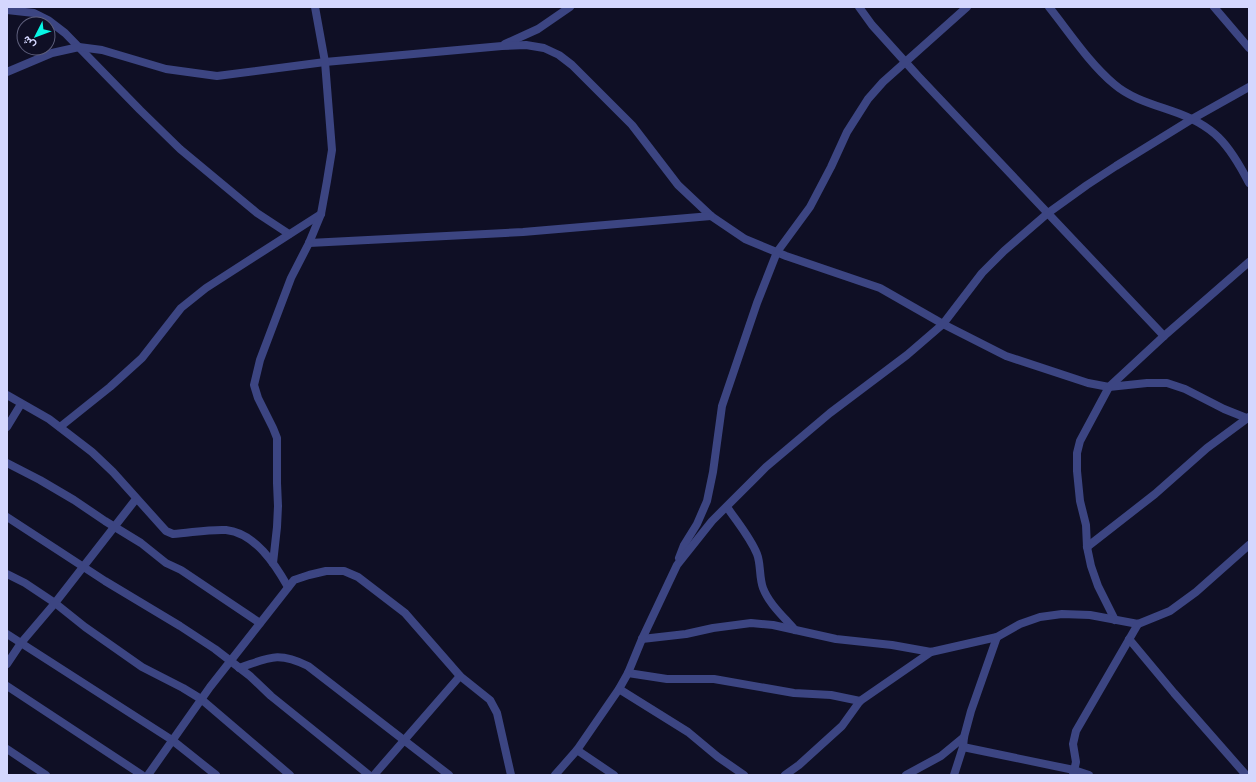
<svg xmlns="http://www.w3.org/2000/svg" width="1256" height="782" font-family="'Exo 2',Vazirmatn,sans-serif">
  <rect width="100%" height="100%" fill="#0f0f25"/>
  <g fill="none" stroke-linecap="round" stroke-linejoin="round">
    <!-- street -->
    <g stroke="#3c4582" stroke-width="8">
      <path d="M859 7 872 25 918 76 1164 336"/>
      <path d="M1049 7C1069 32 1089 63 1114 84 1130 98 1152 104 1172 111 1214 125 1229 144 1249 183"/>
      <path d="M1214 7 1249 48"/>
      <path d="M7 10 34 13 48 20 65 33 140 110 180 149 257 213 289 234"/>
      <path d="M505 44 538 29 570 7"/>
      <path d="M7 72 52 53 79 47 102 50 166 69 217 76 325 62 502 46 526 45 544 48 559 55 572 65 632 125 678 185 711 216 745 239 786 256 880 288 943 324 1006 356 1088 383 1109 387 1147 383H1167L1185 389 1224 409 1249 419"/>
      <path d="M309 243 523 232 711 216"/>
      <path d="M7 395 49 419 92 452 113 472 166 531 173 534C190 533 209 529 226 530 255 533 275 564 288 587"/>
      <path d="M7 427 21 404"/>
      <path d="M60 427 110 387 142 358 181 308 206 288 321 214"/>
      <path d="M7 463 40 480 74 500 105 521 141 543 166 563 181 570 260 623"/>
      <path d="M727 507C737 522 750 537 757 554 761 564 759 577 763 588 769 604 784 617 795 630"/>
      <path d="M7 517 105 581 180 626 215 649 250 676 271 696 369 775"/>
      <path d="M1087 547 1155 494 1207 448 1249 417"/>
      <path d="M679 558 684 545 697 524 707 501 713 472 722 406 757 303 777 252 810 207 831 167 847 132 868 99 883 82 967 7"/>
      <path d="M273 563 277 527 278 506 277 483V438L273 428 258 398 254 385 260 360 291 278 309 243 321 214 327 181 332 150 325 62 315 7"/>
      <path d="M7 574 25 583 55 603 85 627 142 667 183 688 201 699 290 775"/>
      <path d="M1115 620 1098 586 1091 566 1087 547 1086 525 1080 501 1077 471V453L1080 441 1109 387 1164 336 1249 262"/>
      <path d="M7 634 172 740 216 775"/>
      <path d="M642 639 686 634 713 628 751 623 773 625 836 639 892 645 931 652 997 637 1020 624 1040 617 1062 614 1090 615 1138 624 1170 611 1196 592 1249 545"/>
      <path d="M1129 639 1174 693 1246 775"/>
      <path d="M7 664 21 643 55 603 136 499"/>
      <path d="M239 668C269 658 277 651 308 666L449 775"/>
      <path d="M628 673 667 679H714L794 693 831 695 860 701"/>
      <path d="M7 686 142 775"/>
      <path d="M619 689 688 732 718 757 744 775"/>
      <path d="M963 747 1074 770 1089 775"/>
      <path d="M7 749 46 775"/>
      <path d="M577 750 614 775"/>
      <path d="M148 775 210 687 294 580 309 575 326 571H344L358 577 405 613 460 676 490 700 497 713 511 775"/>
      <path d="M374 775 460 676"/>
      <path d="M555 775 577 750 619 689 628 673 642 639 677 565 712 521 766 467 830 413 907 355 943 324 982 273 1004 251 1048 213 1087 185 1116 166 1192 119 1249 87"/>
      <path d="M785 775 799 765 842 726 860 701 931 652"/>
      <path d="M906 775 941 756 964 737"/>
      <path d="M954 775 963 747 964 737 971 711 997 637"/>
      <path d="M1073 775 1076 762 1073 744 1076 731 1138 624"/>
    </g>
  </g>
  <!-- border -->
  <rect width="1256" height="782" fill="none" stroke="#d4d7fe" stroke-width="16"/>
  <!-- north arrow -->
  <g transform="translate(36 36) rotate(228)"><circle r="19" fill="#0f0f25" stroke="#5e5f7c"/>
  <path d="M0-3L7 15L0 10L-7 15Z" fill="#08f6e5"/>
  <text y="-6" font-size="11" font-weight="bold" text-anchor="middle" fill="#d4d7fe">ش</text>
  </g>
</svg>
